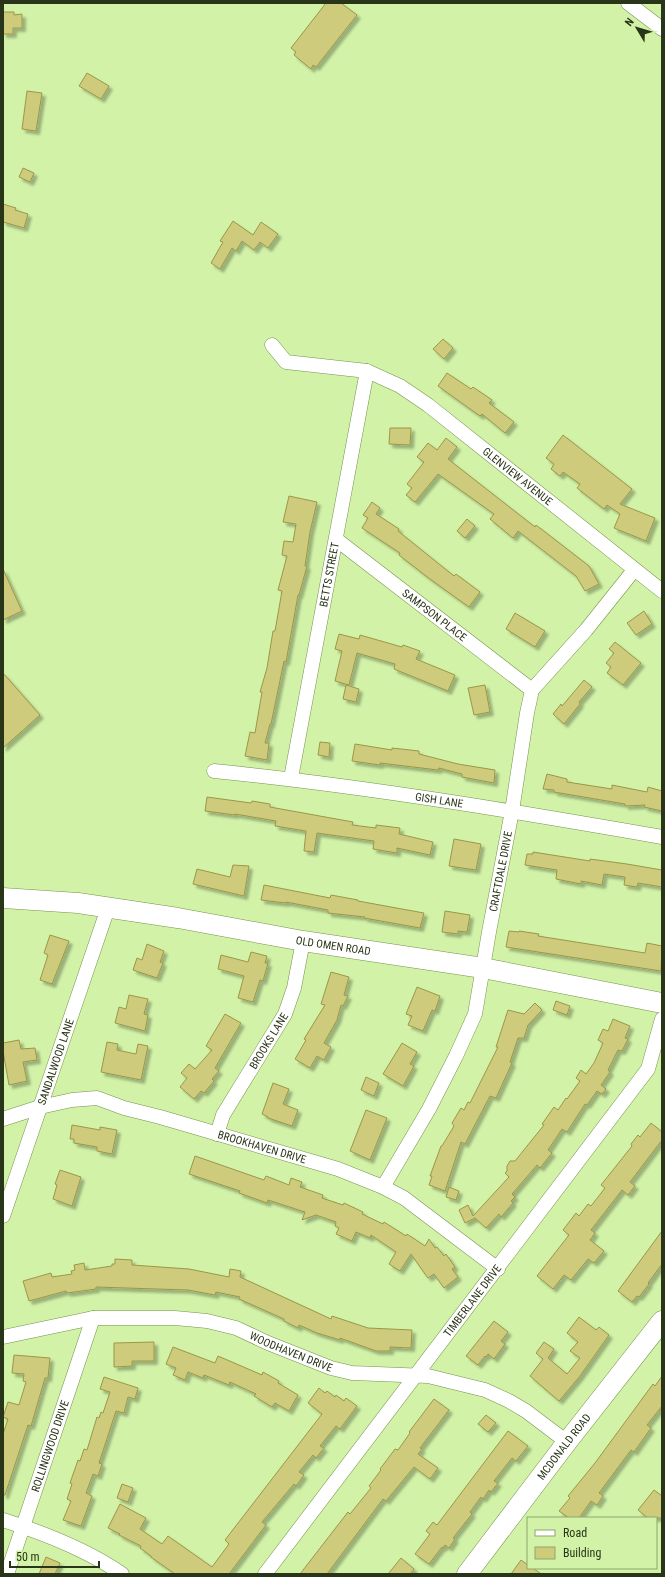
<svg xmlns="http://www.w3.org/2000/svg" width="665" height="1577" font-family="'Roboto Condensed',sans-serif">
  <defs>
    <filter id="shadow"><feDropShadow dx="3.5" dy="3.5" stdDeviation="1" flood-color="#0004"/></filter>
  </defs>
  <rect width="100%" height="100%" fill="#d2f2a7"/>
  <!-- building -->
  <g fill="#cecc7b" stroke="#9a9747" filter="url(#shadow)">
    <path d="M326 3H341L357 15 316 67 313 65 311 69 294 55 296 52 291 48Z"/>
    <path d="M3 12H14V15L22 14V28H13V34H3Z"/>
    <path d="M87 73 109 86 101 99 79 86Z"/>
    <path d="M27 91 42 93 36 131 22 129Z"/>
    <path d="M23 168 34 173 30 182 19 177Z"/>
    <path d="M3 204 16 208 15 210 28 214 24 228 3 222Z"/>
    <path d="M233 221 253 235 261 222 278 234 268 248 260 242 254 250 242 241 236 251 232 248 220 269 211 263 223 242 220 241Z"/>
    <path d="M443 339 453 348 444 359 433 349Z"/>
    <path d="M447 373 471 389 473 387 492 400 489 403 514 422 505 433 482 414 480 416 438 386Z"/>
    <path d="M390 428H411L410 445 389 444Z"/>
    <path d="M563 435 632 489 620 504 655 518 646 541 614 528 620 514 607 505 604 509 577 488 580 484 563 472 560 476 551 469 554 464 546 458Z"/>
    <path d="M446 438 457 447 448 459 535 527 536 525 589 566 599 584 585 591 576 576 518 531 513 538 490 519 494 514 438 474 415 502 406 495 412 488 407 484 424 462 417 457 428 443 437 450Z"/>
    <path d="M289 496 317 502 310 532 305 566H307L299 595H298L286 662 284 661 271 724H270L265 743H269L267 760 245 756 250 732 255 733 262 692H260L267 668 273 631H275L282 591 278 590 287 556 282 555 284 541 293 542 296 524 283 522Z"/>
    <path d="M372 502 380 508 376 514 399 529 398 531 454 576 456 574 480 592 469 607 430 579 399 555 400 553 362 528 368 518 363 515Z"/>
    <path d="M467 519 475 526 465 538 457 531Z"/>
    <path d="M3 569 22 611 3 620Z"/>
    <path d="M644 611 652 624 636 635 627 623Z"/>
    <path d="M515 613 545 631 535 647 506 629Z"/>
    <path d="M339 634 359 639 360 635 402 647 403 645 420 651 416 659 455 675 448 691 394 669 395 664 357 653 349 685 335 681 342 651 335 649Z"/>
    <path d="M615 642 641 663 623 685 607 673 611 667 606 663 614 653 609 649Z"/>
    <path d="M3 673 40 715 3 748Z"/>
    <path d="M584 680 592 687 579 702 580 704 564 724 553 714 561 704 562 706Z"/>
    <path d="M346 685 359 689 356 702 343 699Z"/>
    <path d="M485 685 490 712 474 715 468 688Z"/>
    <path d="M320 742 330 743 329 757 318 755Z"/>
    <path d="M355 744 392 750V748L419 751V754L458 764 495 770 494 783 462 777V774L439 768 438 770 380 763V765L352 761Z"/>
    <path d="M547 774 567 779V782L612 789V785L647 792 648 787 662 791V811L644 807 645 805 625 806V804L554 792V790L543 789Z"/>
    <path d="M207 797 251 803 252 801 270 804V807L353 822 352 825 376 828V825L400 828 399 834 433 842 430 855 397 848V853L373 849 374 841 317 833 314 852 304 851 306 831 275 826 276 821 235 814V815L205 811Z"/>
    <path d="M454 839 481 844 476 870 449 866Z"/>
    <path d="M533 852 590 861V859L627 864 662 870V887L638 883 637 887 624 885 625 877 604 874 602 885 581 881V884L556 879 557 870 525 865 527 854H533Z"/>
    <path d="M233 865 249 866 244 896 193 884 197 869 230 877Z"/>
    <path d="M264 885 330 898 331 895 358 900V901L424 913 420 928 364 918 365 917 328 913V910L286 902V903L261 900Z"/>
    <path d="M445 911 470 915 467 932 458 931V934L442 932Z"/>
    <path d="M509 931 519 932V931L539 934 538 936 645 953 647 943 662 946 661 971 506 947Z"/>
    <path d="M50 935 69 941 52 984 40 980 48 955 44 953Z"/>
    <path d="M147 944 164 951 160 962 163 963 157 978 133 970 137 958 142 960Z"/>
    <path d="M251 952 267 956 265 963H268L263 981 260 980 253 1002 238 998 244 976 218 969 221 955 248 962Z"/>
    <path d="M331 972 349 977 344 995 348 996 343 1006 341 1005 337 1020 324 1043 331 1047 324 1060 317 1056 310 1068 295 1059 306 1040 304 1039 325 1005 321 1004Z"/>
    <path d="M417 987 440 996 435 1011 432 1010 423 1031 408 1025 412 1016 406 1014Z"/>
    <path d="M129 995 148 999 144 1014 148 1015 145 1031 115 1023 119 1007 126 1009Z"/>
    <path d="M556 1001 570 1006 567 1015 553 1010Z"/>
    <path d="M535 1003 542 1010 528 1025 524 1038H518L510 1062 512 1063 496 1098 490 1096 465 1144 461 1142 445 1191 429 1185 432 1176H430L441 1146H442L454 1126 452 1123 461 1108 464 1110 468 1102 470 1103 498 1047H496L508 1010 524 1014Z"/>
    <path d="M225 1014 241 1023 215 1068 219 1071 212 1079 214 1081 204 1093 201 1091 194 1099 180 1087 187 1078 181 1073 189 1064 195 1069 212 1050 206 1046Z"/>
    <path d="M613 1019 630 1026 625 1038 628 1039 622 1051 618 1050 608 1070 610 1072 601 1085 606 1089 602 1094 597 1091 587 1105 585 1104 567 1132 562 1129 548 1150 552 1153 540 1168 537 1165 512 1194 515 1197 511 1201 513 1203 501 1217 499 1214 486 1228 475 1218 465 1223 459 1210 468 1205 473 1216 509 1177 505 1173 507 1171V1166L510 1161H515L544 1125 542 1124 554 1107 558 1110 566 1098 567 1099 580 1081 576 1078 581 1070 586 1074 594 1063 603 1043 598 1040 603 1029 608 1031Z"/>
    <path d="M19 1040 21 1049 35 1048 37 1060 23 1062 27 1081 9 1085 3 1051V1043Z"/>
    <path d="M107 1042 118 1044 117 1050 136 1054 138 1044 148 1046 141 1080 101 1072Z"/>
    <path d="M402 1043 417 1052 410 1064 414 1066 403 1086 383 1074Z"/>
    <path d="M366 1077 379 1083 374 1096 361 1090Z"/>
    <path d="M273 1083 289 1089 283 1104 298 1110 292 1126 268 1118V1117L262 1114Z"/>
    <path d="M366 1110 387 1118 370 1160 350 1151Z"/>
    <path d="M651 1123 662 1132V1140L630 1182 635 1186 628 1195 622 1190 591 1230 595 1233 590 1240 604 1251 594 1263 588 1259 571 1280 564 1275 553 1289 537 1276 569 1235 563 1230 576 1213 579 1216 588 1204 591 1206 605 1188 601 1185 632 1146 631 1144 638 1135 640 1137Z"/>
    <path d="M72 1125 100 1130V1127L117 1130 112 1154 97 1151V1147L74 1143V1139H70Z"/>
    <path d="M195 1156 264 1180 266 1176 289 1185 291 1178 302 1182 300 1187 323 1195 322 1198 343 1205 344 1203 363 1212 362 1214 383 1224 384 1222 406 1236 407 1234 425 1246 429 1239 435 1248 437 1247 444 1256 446 1254 455 1267 452 1269 458 1277 444 1288 434 1274 428 1278 425 1274 411 1254 400 1271 389 1264 396 1252 371 1235 370 1238 356 1232 352 1241 336 1234 339 1228 335 1226 336 1222 316 1215 302 1220 305 1212 268 1200 267 1203 239 1193 240 1191 189 1174Z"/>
    <path d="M60 1170 81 1177 72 1206 53 1199 57 1185 55 1184Z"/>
    <path d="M449 1187 459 1191 456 1200 446 1197Z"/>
    <path d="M662 1231V1264L648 1283 649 1284 639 1297 637 1296 632 1302 618 1291Z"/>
    <path d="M115 1259 132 1260V1265L189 1269 229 1277 230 1269 241 1271 240 1277 331 1319 332 1316 368 1328 412 1330 411 1348 390 1347V1351H376L340 1338V1340L317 1333 299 1325 298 1328 284 1321V1319L239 1299 240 1297 216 1292 215 1295 188 1290 96 1287V1289L67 1293 66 1291 29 1301 23 1281 51 1273 52 1277 72 1274 71 1271 75 1270 74 1265 84 1263 85 1270 112 1266V1264H115Z"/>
    <path d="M579 1317 596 1330 599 1327 609 1335 580 1376 559 1401 530 1376 543 1359 536 1353 544 1342 554 1349 548 1358 567 1374 580 1358 570 1351 578 1342 567 1333Z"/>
    <path d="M494 1321 508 1332 501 1341 505 1344 494 1359 488 1354 486 1357 485 1356 478 1365 466 1356Z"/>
    <path d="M154 1342V1361H132V1366L114 1367V1343Z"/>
    <path d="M173 1347 215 1363 218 1356 262 1375 263 1372 279 1381 278 1383 298 1395 289 1411 275 1403 272 1407 254 1396 256 1394 230 1382 229 1385 204 1375 203 1378 188 1372 185 1380 173 1375 176 1368 166 1364Z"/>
    <path d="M14 1355 50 1358 48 1378H45L31 1426 28 1425 5 1495H3V1434L8 1419 3 1417 8 1402 19 1405 26 1382 23 1381 24 1374 12 1373Z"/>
    <path d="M662 1376V1406L647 1425 651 1428 634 1452 631 1450 599 1493 603 1496 597 1505 591 1501 579 1518H569L559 1511 570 1498 568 1496 595 1463 653 1384 655 1386Z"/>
    <path d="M104 1377 138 1388 135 1399 128 1397 124 1413 116 1411 99 1463 102 1464 98 1476 93 1474 86 1493 92 1496 81 1526 63 1520 71 1501 67 1499 72 1484 70 1483 78 1460 80 1461 84 1449 87 1450 97 1417 99 1418 101 1412 103 1413 110 1392 100 1389Z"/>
    <path d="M319 1388 325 1393 327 1391 335 1397 336 1395 344 1401 346 1398 357 1406 340 1429 336 1426 320 1446 324 1448 316 1458 313 1455 299 1472 304 1475 296 1486 294 1484 262 1522 266 1525 229 1574H175L151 1557V1556L140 1548 141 1546 119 1535 120 1534 108 1528 120 1504 146 1518 140 1529 162 1544 168 1536 212 1567 229 1544 225 1540 322 1414 308 1403Z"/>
    <path d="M434 1399 449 1410 420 1448 422 1449 418 1454 438 1468 430 1479 414 1467 386 1501 383 1499 327 1574H300L348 1512 350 1514 371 1488 369 1486 381 1470 380 1469 395 1449 398 1450 410 1433 409 1432Z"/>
    <path d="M486 1415 496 1423 488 1432 478 1424Z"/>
    <path d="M508 1431 528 1446 516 1461 512 1458 494 1481 498 1483 491 1492 489 1490 483 1499 481 1497 470 1512 472 1514 453 1538 455 1539 449 1548 445 1545 443 1548 442 1547 429 1564 415 1554 430 1534 426 1531 433 1522 437 1525Z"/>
    <path d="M122 1484 133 1488 128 1502 117 1498Z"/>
    <path d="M654 1490 662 1496V1518H648L638 1510Z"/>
    <path d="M46 1557 60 1563 55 1574H39Z"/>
    <path d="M401 1558 414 1569 410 1574H388Z"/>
    <path d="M521 1560 528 1565V1568H533L541 1574H511Z"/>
  </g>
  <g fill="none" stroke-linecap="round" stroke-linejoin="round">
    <!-- street casing -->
    <g stroke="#77934d" stroke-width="15">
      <g id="street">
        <path d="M628 3 662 29"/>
        <path id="s1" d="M272 345 286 362 367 371 400 386 428 405 662 591"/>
        <path id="s2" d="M337 540 532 690"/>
        <path id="s3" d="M214 771C364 786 513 811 662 837"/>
        <path id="s4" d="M291 778 367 371"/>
        <path id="s5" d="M3 1119 40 1107 72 1100 97 1098 124 1108 160 1117 338 1169 383 1187 404 1198 498 1269"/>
        <path id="s6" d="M217 1134 223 1115 285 1014 294 988 303 941"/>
        <path id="s7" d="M383 1187 429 1109 456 1056 475 1014 489 932 512 811 527 713 532 690 586 630 634 570"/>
        <path id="s8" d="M3 1216 108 908"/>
        <path id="s9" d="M3 1337 93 1318H175L207 1321 236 1328 268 1343 331 1368 352 1373 428 1376 485 1390 509 1401 526 1411 567 1442"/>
        <path d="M3 1520C44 1533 86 1549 122 1574"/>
        <path id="s10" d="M7 1574 93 1318"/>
        <path id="s11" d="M265 1574 648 1069 662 1019"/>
      </g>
    </g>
    <!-- secondary casing -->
    <g stroke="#77934d" stroke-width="21">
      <g id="secondary">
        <path id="s12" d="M3 898 78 903 178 918 303 941 483 968 662 1003"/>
        <path id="s13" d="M467 1574 567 1442 662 1321"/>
      </g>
    </g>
    <!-- street -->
    <use href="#street" stroke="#fff" stroke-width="14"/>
    <!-- secondary -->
    <use href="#secondary" stroke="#fff" stroke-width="20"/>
  </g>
  <g text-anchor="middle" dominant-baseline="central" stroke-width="3" stroke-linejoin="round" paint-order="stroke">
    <!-- street labels -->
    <g font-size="11" fill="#293518" stroke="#d2f2a7">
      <text stroke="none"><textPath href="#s1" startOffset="288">GLENVIEW AVENUE</textPath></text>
      <text stroke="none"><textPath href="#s4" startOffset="207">BETTS STREET</textPath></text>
      <text stroke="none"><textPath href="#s2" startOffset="123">SAMPSON PLACE</textPath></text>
      <text stroke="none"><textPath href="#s3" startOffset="227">GISH LANE</textPath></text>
      <text stroke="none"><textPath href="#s7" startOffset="341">CRAFTDALE DRIVE</textPath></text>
      <text stroke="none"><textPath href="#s12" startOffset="334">OLD OMEN ROAD</textPath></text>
      <text stroke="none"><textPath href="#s6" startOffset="107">BROOKS LANE</textPath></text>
      <text stroke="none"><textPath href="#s8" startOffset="163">SANDALWOOD LANE</textPath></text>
      <text stroke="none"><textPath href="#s5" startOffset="269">BROOKHAVEN DRIVE</textPath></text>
      <text stroke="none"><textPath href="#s11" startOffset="343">TIMBERLANE DRIVE</textPath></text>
      <text stroke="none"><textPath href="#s9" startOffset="296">WOODHAVEN DRIVE</textPath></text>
      <text stroke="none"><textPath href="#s10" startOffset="135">ROLLINGWOOD DRIVE</textPath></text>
      <text stroke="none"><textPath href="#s13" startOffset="160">MCDONALD ROAD</textPath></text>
    </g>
  </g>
  <!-- border -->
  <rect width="665" height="1577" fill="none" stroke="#293518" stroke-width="8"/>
  <!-- legend -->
  <rect x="527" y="1517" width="130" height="52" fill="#d2f2a7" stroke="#8ea66e"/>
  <rect x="535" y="1530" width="20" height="6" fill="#ffffff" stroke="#8ea66e"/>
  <text x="563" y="1537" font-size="12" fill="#293518">Road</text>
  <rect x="535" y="1547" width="20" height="12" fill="#cecc7b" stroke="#8ea66e"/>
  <text x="563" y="1557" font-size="12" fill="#293518">Building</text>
  <!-- north arrow -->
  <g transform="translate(637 28) rotate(308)" stroke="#d2f2a7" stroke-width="3" paint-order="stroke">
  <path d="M0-3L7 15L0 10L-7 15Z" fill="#293518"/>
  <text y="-6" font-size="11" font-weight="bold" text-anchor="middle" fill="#293518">N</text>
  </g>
  <!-- scale -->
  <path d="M10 1561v6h89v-6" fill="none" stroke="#293518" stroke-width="2"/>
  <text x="16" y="1561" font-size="12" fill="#293518" stroke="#d2f2a7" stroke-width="3" paint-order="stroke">50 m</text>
</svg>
